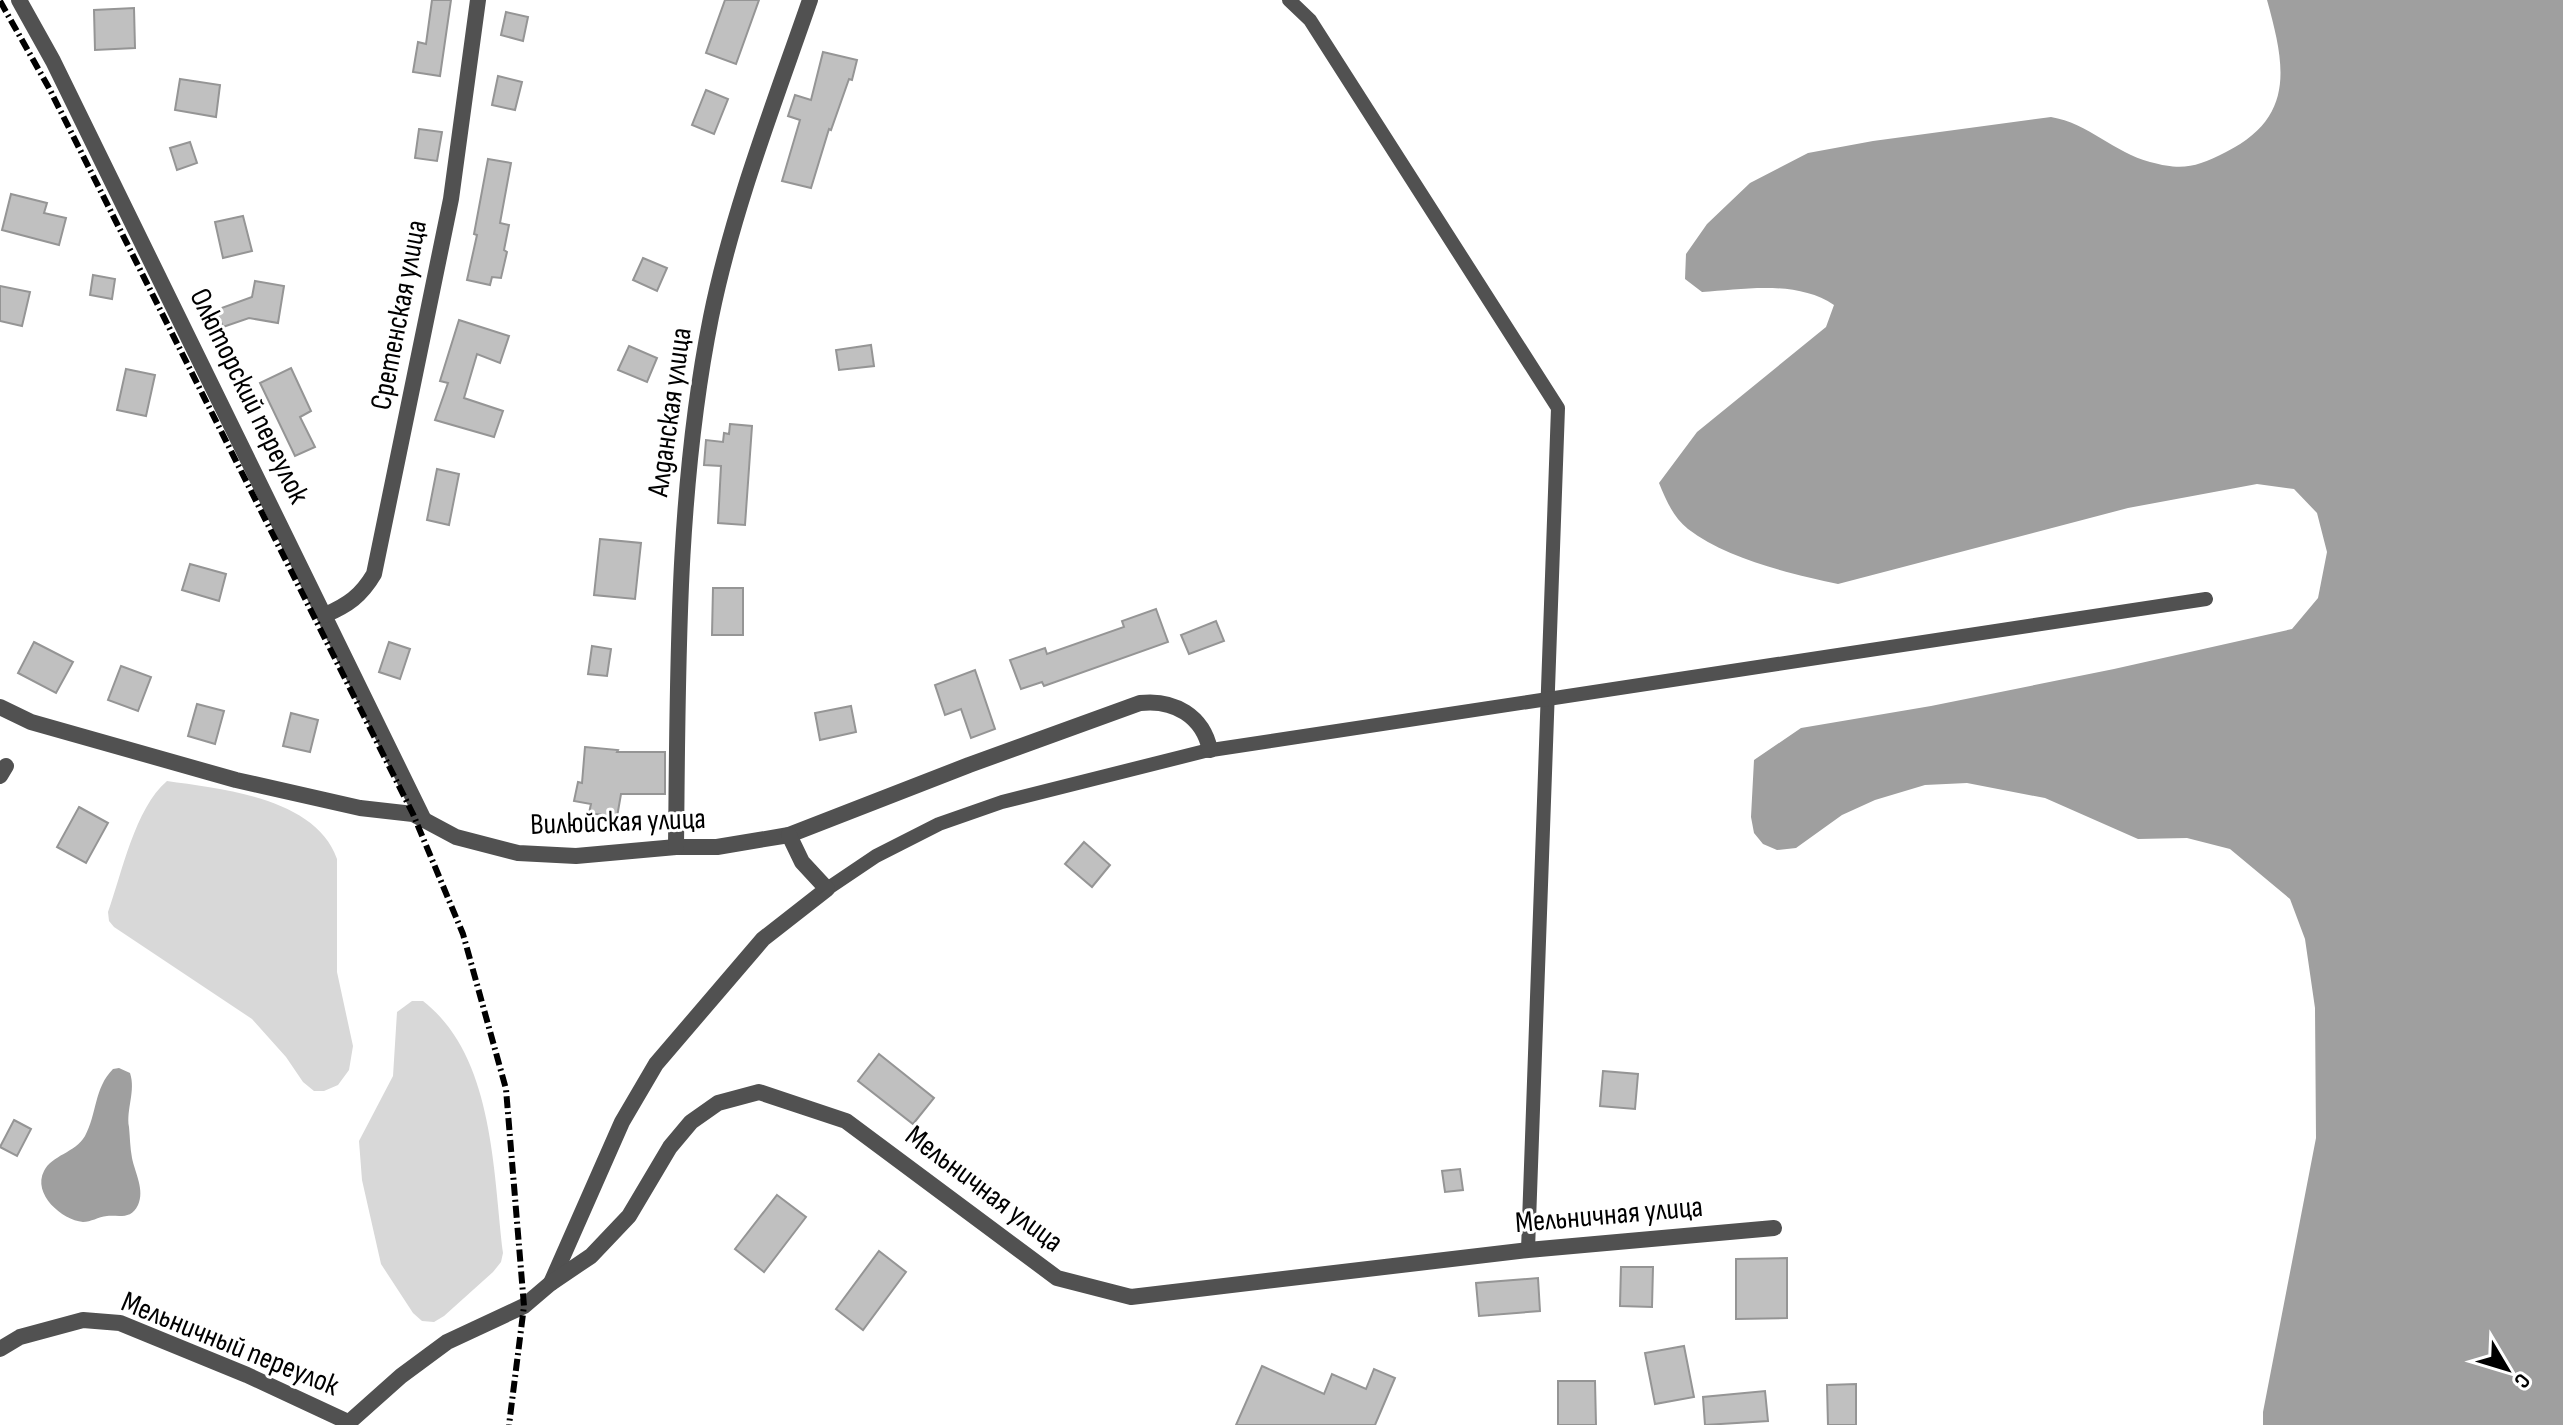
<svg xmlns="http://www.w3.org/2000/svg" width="2563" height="1425" font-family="'Sofia Sans Condensed',sans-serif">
  <rect width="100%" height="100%" fill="#fff"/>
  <!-- green -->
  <g fill="#d8d8d8">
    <path d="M167 781C223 789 316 798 337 859V972L353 1046 349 1070 338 1085 324 1091H314L303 1082 286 1057 252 1019 114 927 109 921 108 912C122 873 135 808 167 781Z"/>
    <path d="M412 1001H423C494 1056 493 1171 503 1253L501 1262 493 1272 444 1316 434 1322 422 1321 413 1313 381 1264 362 1180 359 1141 393 1076 397 1012Z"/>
  </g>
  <!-- water -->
  <g fill="#9f9f9f">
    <path d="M2267 0H2563V1425H2263V1412L2316 1138 2315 1008 2305 939 2290 899 2230 849 2187 838 2138 839 2045 798 1967 783 1925 785 1875 800 1842 815 1796 848 1777 850 1763 844 1754 833 1751 817 1754 760 1801 728 1931 706 2114 669 2292 629 2318 598 2327 552 2317 513 2294 489 2257 484 2128 508 1838 584C1791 574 1727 559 1688 529 1673 517 1666 500 1659 483L1697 432 1826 327 1834 305C1797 280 1745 289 1702 292L1685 279 1686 254 1707 224 1750 183 1808 153 1873 141 2051 117C2088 123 2115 153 2150 162 2183 171 2196 167 2226 152 2296 117 2285 65 2267 0Z"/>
    <path d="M119 1068 130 1073C136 1091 126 1109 129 1127 130 1137 130 1148 132 1158 135 1173 145 1190 138 1205 131 1220 119 1215 107 1216 98 1217 91 1222 83 1222 62 1220 32 1194 44 1171 52 1155 75 1153 85 1136 97 1114 94 1088 113 1069Z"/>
  </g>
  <!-- building -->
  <g fill="#c0c0c0" stroke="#959595" stroke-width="2">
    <path d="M432 0H451L440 76 413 72 418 42 426 44Z"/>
    <path d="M725 0H759L736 64 706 53Z"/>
    <path d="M134 8 135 48 95 50 94 10Z"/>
    <path d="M506 12 528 17 523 41 501 35Z"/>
    <path d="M823 52 857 60 852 80 849 79 831 130 829 129 811 188 782 181 800 120 788 116 795 95 811 100Z"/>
    <path d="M498 76 522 82 515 110 492 105Z"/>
    <path d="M180 79 220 85 216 117 175 110Z"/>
    <path d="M706 90 728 99 714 134 692 125Z"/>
    <path d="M419 129 442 132 437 161 415 158Z"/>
    <path d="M190 142 197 163 177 170 170 148Z"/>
    <path d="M488 159 511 163 500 223 509 225 504 250 507 252 501 278 492 277 490 285 467 280 477 235 474 234Z"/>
    <path d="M11 194 47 203 44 213 66 218 59 245 2 230Z"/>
    <path d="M243 216 252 251 223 258 215 222Z"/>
    <path d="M643 258 667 268 657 291 633 280Z"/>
    <path d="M93 275 115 279 112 299 90 295Z"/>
    <path d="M255 281 284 286 278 323 249 318 223 327 216 310 252 297Z"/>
    <path d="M0 286 30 292 22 326 0 321Z"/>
    <path d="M459 320 509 336 500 363 477 354 464 398 503 411 494 437 435 420 448 383 440 381Z"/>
    <path d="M871 345 874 366 839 370 836 350Z"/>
    <path d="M629 346 657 358 647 382 618 370Z"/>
    <path d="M291 368 311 411 300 417 315 447 295 456 260 383Z"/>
    <path d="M126 369 155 375 146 416 117 410Z"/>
    <path d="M730 424 752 426 745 525 718 523 721 466 704 465 706 440 723 442 724 433 729 434Z"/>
    <path d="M437 469 459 474 449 525 427 520Z"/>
    <path d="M600 539 641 543 635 599 594 595Z"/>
    <path d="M190 564 226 574 219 601 182 590Z"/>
    <path d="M713 588H743V635H712Z"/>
    <path d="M1156 609 1168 642 1044 686 1042 682 1021 689 1010 660 1045 648 1047 654 1124 627 1122 621Z"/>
    <path d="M1216 621 1224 641 1189 654 1181 635Z"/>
    <path d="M34 642 73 662 56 693 18 673Z"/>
    <path d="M389 642 410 649 400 679 379 672Z"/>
    <path d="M592 646 611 649 607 676 588 674Z"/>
    <path d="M121 666 151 677 138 711 108 700Z"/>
    <path d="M975 670 995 729 971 738 961 709 945 715 935 685Z"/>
    <path d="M197 704 224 711 215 744 188 736Z"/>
    <path d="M851 706 856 732 820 740 815 713Z"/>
    <path d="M291 713 318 720 310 752 283 746Z"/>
    <path d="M585 747 618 750 617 752H665V794H621L617 817 589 813 591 804 574 801 578 782 582 783Z"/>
    <path d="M79 807 108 823 86 863 57 847Z"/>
    <path d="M1084 842 1110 865 1092 887 1065 864Z"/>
    <path d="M879 1054 934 1098 913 1124 858 1081Z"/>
    <path d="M1603 1071 1638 1074 1635 1109 1600 1106Z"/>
    <path d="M14 1120 31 1129 17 1156 0 1147Z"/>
    <path d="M1460 1169 1463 1190 1445 1192 1442 1171Z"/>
    <path d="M777 1195 806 1217 764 1272 735 1249Z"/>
    <path d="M879 1251 906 1272 863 1330 836 1309Z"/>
    <path d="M1787 1258V1318L1736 1319V1259Z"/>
    <path d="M1621 1267H1653L1652 1307 1620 1306Z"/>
    <path d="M1538 1278 1540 1311 1479 1316 1476 1283Z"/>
    <path d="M1684 1346 1694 1397 1655 1404 1645 1353Z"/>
    <path d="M1262 1366 1324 1394 1332 1374 1366 1389 1374 1369 1395 1378 1375 1425H1236Z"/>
    <path d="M1558 1381H1595L1596 1425H1558Z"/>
    <path d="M1856 1384V1425H1828L1827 1385Z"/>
    <path d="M1765 1391 1768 1421 1705 1425 1703 1397Z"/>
  </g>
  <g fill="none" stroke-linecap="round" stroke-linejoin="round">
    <!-- service -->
    <g stroke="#515151" stroke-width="14">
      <path d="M1289 0 1310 20 1558 408 1528 1250"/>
      <path d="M827 889 876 856 939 824 1002 802 1205 751 2206 599"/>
    </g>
    <!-- minor -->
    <g stroke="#515151" stroke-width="16">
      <path d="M19 0 53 61 424 820"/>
      <path d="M325 615C348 605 361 596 374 574L451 199 478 0"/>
      <path d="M0 707 31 722 236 780 360 808 413 814 456 837 518 853 576 856 676 847H717L789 835 969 765 1140 703C1174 699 1203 716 1210 750"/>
      <path d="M0 776 6 766"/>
      <path d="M676 847C678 670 676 492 711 317 733 209 774 104 810 0"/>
      <path d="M551 1283 622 1122 656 1064 763 939 827 889 802 862 789 835"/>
      <path d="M0 1349 20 1337 83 1320 120 1323 247 1375 348 1422"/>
      <path d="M346 1425 401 1376 447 1342 524 1306 551 1283 591 1256 629 1216 670 1147 691 1122 718 1103 759 1092 846 1121 1057 1278 1131 1297 1528 1250 1774 1228"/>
    </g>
    <!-- rail -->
    <path stroke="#000" stroke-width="6" stroke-dasharray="12 4 2 4" stroke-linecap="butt" d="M0 1 49 88 413 814 463 934 506 1089 524 1306 509 1425"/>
  </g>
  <g text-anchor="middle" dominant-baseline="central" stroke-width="6" stroke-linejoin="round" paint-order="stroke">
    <!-- street labels -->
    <g font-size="30" fill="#000" stroke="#fff">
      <text transform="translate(399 315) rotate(-79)">Сретенская улица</text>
      <text transform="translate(249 396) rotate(64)">Олюторский переулок</text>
      <text transform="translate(670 412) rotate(-82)">Алданская улица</text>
      <text transform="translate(618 822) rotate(-2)">Вилюйская улица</text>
      <text transform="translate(984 1189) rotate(37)">Мельничная улица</text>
      <text transform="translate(1609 1215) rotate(-5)">Мельничная улица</text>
      <text transform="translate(230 1344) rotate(22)">Мельничный переулок</text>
    </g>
  </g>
  <!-- north arrow -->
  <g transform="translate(2507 1369) rotate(128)" stroke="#ffffff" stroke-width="6" paint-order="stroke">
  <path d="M0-6L14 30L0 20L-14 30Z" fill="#000000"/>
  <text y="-12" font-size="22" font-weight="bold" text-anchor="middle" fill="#000000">С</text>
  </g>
</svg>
